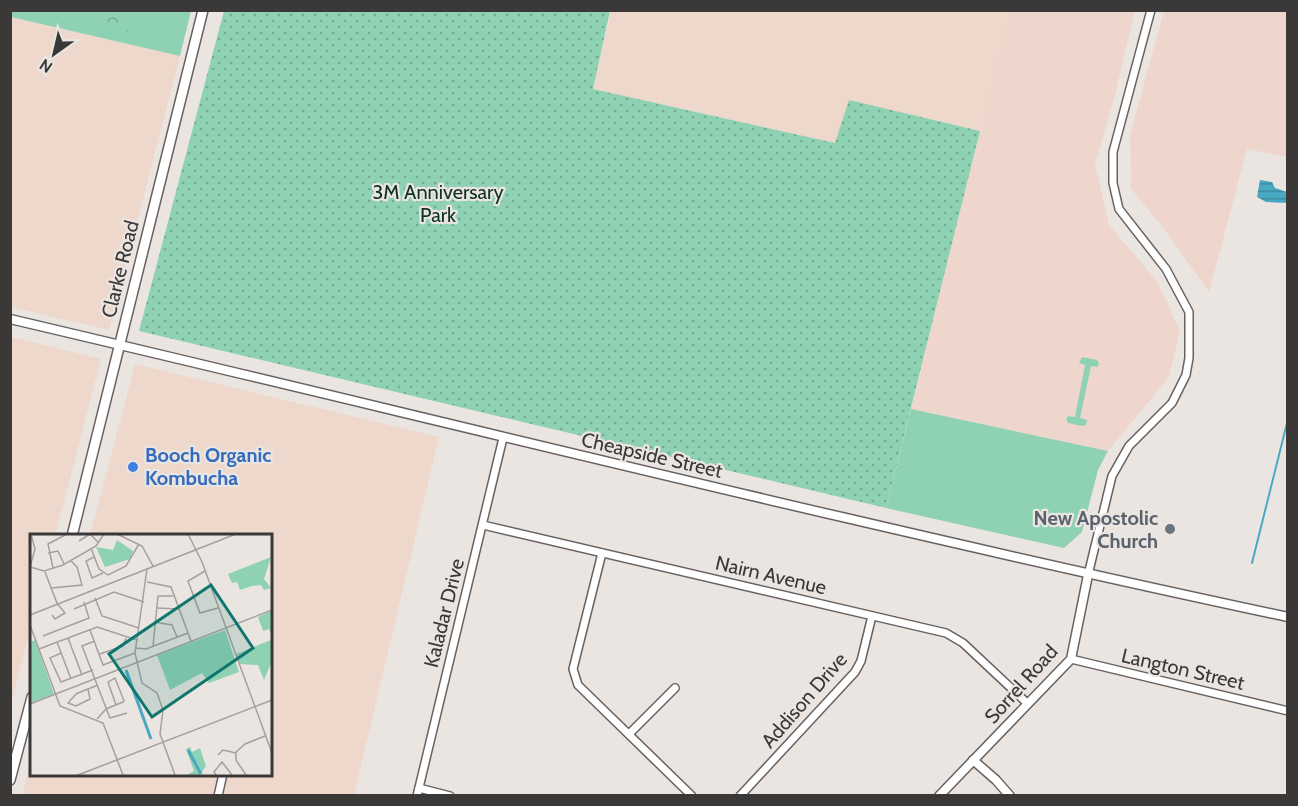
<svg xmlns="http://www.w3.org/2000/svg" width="1298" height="806" font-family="Cabin,sans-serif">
  <defs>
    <pattern id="forest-crowns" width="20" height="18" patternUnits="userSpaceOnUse" patternTransform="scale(1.5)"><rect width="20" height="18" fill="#8fd1b3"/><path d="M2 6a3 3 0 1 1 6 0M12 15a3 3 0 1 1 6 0" fill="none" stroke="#76ab93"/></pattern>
    <pattern id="park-dots" width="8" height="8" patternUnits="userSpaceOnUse" patternTransform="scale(1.5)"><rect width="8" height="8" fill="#8fd1b3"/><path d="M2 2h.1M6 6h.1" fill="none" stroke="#76ab93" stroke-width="1.8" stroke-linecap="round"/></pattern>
    <pattern id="water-rules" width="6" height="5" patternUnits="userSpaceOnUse" patternTransform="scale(1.5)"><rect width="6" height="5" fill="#49a8c3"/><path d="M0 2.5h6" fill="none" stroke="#3e8a9f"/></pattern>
  </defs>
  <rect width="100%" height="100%" fill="#ebe5e2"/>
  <!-- commercial -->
  <g fill="#efd6cd">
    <path d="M1010 11H1135L1115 95 1095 164 1109 225 1157 281 1180 331 1169 377 1108 451 911 409Z"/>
    <path d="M1164 11H1287V157L1247 149 1209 292 1161 225 1131 189 1130 135Z"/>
  </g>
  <!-- industrial -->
  <g fill="#eed7cb">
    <path d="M611 11H1010L980 131 850 101 835 143 593 89Z"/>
    <path d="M10 17 180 56 109 330 11 307Z"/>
    <path d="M11 337 101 359 55 536H32L31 625 11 705Z"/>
    <path d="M135 364 439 437 354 795 22 796 31 760 32 774H270V536H90Z"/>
  </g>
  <!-- green -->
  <g fill="#8fd1b3">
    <path d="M10 11H191L180 56 11 17Z"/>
    <path d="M1082 357 1097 360 1099 363 1098 367 1091 366 1080 418 1087 420 1086 425 1082 426 1068 423 1066 419 1068 416 1075 417 1085 365 1079 363Z"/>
    <path d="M911 409 1108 451 1098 470 1082 532 1064 548 886 508Z"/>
  </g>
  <!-- forest -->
  <path fill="url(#forest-crowns)" d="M60 11 142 10V11L128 32 98 18 68 15Z"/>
  <!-- park -->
  <path fill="url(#park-dots)" d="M224 11H610L593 89 835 143 849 100 980 131 886 508 139 331Z"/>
  <!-- water -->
  <path fill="url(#water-rules)" d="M1260 180 1272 182 1275 188 1287 192V203L1266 202 1257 197Z"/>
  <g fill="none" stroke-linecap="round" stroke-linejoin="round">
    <!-- stream -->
    <path stroke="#49a8c3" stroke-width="2" d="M1252 563 1288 419"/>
    <!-- minor casing -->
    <g stroke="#676260" stroke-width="10">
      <g id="minor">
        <path d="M483 525 946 633 963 643 1027 703"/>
        <path d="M602 553 573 669 578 685 692 796"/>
        <path d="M1088 575 1112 476 1129 446 1172 403 1186 375 1189 358V312L1166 269 1119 209 1113 183V152L1151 10"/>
        <path d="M1071 659 1288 711"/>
        <path d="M629 734 675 688"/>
        <path d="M419 788 450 796"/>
        <path d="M218 796 223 774"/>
        <path d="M417 796 503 438"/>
        <path d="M740 796 855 672 861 661 872 616"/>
      </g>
    </g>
    <!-- tertiary casing -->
    <g stroke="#676260" stroke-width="11">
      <g id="tertiary">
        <path d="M10 319C436 419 860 526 1288 617"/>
        <path d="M973 760 996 780 1010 796"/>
        <path d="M939 796 1071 659 1088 575"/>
      </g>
    </g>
    <!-- secondary casing -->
    <g stroke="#676260" stroke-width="12">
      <g id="secondary">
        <path d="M72 536 203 10"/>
        <path d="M10 780 32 697"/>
      </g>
    </g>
    <!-- minor -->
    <use href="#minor" stroke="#fff" stroke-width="7"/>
    <!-- tertiary -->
    <use href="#tertiary" stroke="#fff" stroke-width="8"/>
    <!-- secondary -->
    <use href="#secondary" stroke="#fff" stroke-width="9"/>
  </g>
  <!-- markers -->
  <circle fill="#3f7fe0" stroke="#ebe5e2" stroke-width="2" cx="133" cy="467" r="6"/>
  <circle fill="#6b7280" stroke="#ebe5e2" stroke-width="2" cx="1170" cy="529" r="6"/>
  <g text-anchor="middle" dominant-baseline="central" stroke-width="4.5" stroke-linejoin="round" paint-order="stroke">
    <!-- park labels -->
    <g font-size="20" fill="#0d3325" stroke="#ebe5e2">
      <text x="438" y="192">3M Anniversary<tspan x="438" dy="23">Park</tspan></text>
    </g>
    <!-- street labels -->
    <g font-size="20" fill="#3b3838" stroke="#ebe5e2">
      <text transform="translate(120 269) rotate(-76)">Clarke Road</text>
      <text transform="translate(652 455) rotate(13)">Cheapside Street</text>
      <text transform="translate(771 575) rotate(13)">Nairn Avenue</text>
      <text transform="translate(444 613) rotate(-76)">Kaladar Drive</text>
      <text transform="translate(1183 669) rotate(13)">Langton Street</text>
      <text transform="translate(1021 684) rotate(-48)">Sorrel Road</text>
      <text transform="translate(804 700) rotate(-49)">Addison Drive</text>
    </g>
    <!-- shop labels -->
    <g font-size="20" font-weight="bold" fill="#366cbe" stroke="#ebe5e2" text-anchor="start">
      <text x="145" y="455">Booch Organic<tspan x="145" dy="23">Kombucha</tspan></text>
    </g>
    <!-- worship labels -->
    <g font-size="20" font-weight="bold" fill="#5b616d" stroke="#ebe5e2" text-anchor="end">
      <text x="1158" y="518">New Apostolic<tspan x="1158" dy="23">Church</tspan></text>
    </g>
  </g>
  <!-- overview -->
  <g transform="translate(30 534)">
    <rect width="242" height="242" fill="#ebe5e2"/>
    <path d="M241 23 234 45 241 54 234 56 231 51 222 52 210 56 207 48 202 49 198 40ZM241 77V100L239 95 233 97 228 83ZM241 106V129L234 146 228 131 210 130 206 120ZM160 213 162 218 170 214 176 232 170 241H157L164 237 156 215Z" fill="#8fd1b3"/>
    <path d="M87 6 103 17 100 25 75 33 66 13 83 16ZM195 96 209 138 179 149 172 139 140 156 127 121ZM5 106 24 160 0 169V108Z" fill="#8fd1b3"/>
    <path fill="none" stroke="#49a8c3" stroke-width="3" d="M96 136 121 205M158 216 171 240"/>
    <path fill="none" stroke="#a5a09e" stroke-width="1.5" d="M87 0 112 12 123 32M158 0 172 28 242 219M49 7 60 0 69 9M61 14 69 35 78 41 96 32 109 10M18 19 28 17 34 30M64 23 56 27 62 44 73 39M0 33 14 37 33 31 66 12 74 0M0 33 5 15 1 0M23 34 18 10 37 0M117 35 105 119 112 149 127 159 133 176 130 200 145 241M175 37 158 47 170 79 188 74M15 38 27 69 35 79 25 85 22 81M117 48 141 53 161 107M21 54 52 51 47 33 40 26M65 64 72 82 109 94M126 74 149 75M44 75 84 58 114 68M0 81 206 0M124 88 142 91 147 103M0 91 30 172 73 189 93 241M60 96 73 131 105 119M13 102 59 84 54 68M38 104 52 141M65 107 52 112 80 184 97 179M27 108 41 145M123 112 128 62H143M106 114 116 115 158 99M9 115 67 93 107 106M31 119 20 124 31 148 63 136M70 120 93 112 96 104M58 155 60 165 46 172 38 169 46 160 48 159 68 151M0 170 242 76M67 185 76 175 93 168 94 167 85 144 78 148 86 171M188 221 193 216 206 219M48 241 242 166M186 241 184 238 192 228 202 241M216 241 206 226V218L215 210 235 202"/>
    <path fill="#0f766e" fill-opacity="0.15" stroke="#0f766e" stroke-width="3" d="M181 51 223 114 122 183 79 120Z"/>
    <rect width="242" height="242" fill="none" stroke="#3b3838" stroke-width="3"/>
  </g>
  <!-- border -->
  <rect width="1298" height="806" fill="none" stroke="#3b3838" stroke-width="24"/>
  <!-- north arrow -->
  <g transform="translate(54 54) rotate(214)" stroke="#ebe5e2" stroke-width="4.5" paint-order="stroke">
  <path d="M0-4.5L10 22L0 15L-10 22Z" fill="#3b3838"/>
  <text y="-9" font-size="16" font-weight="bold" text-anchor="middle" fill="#3b3838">N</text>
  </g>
</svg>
